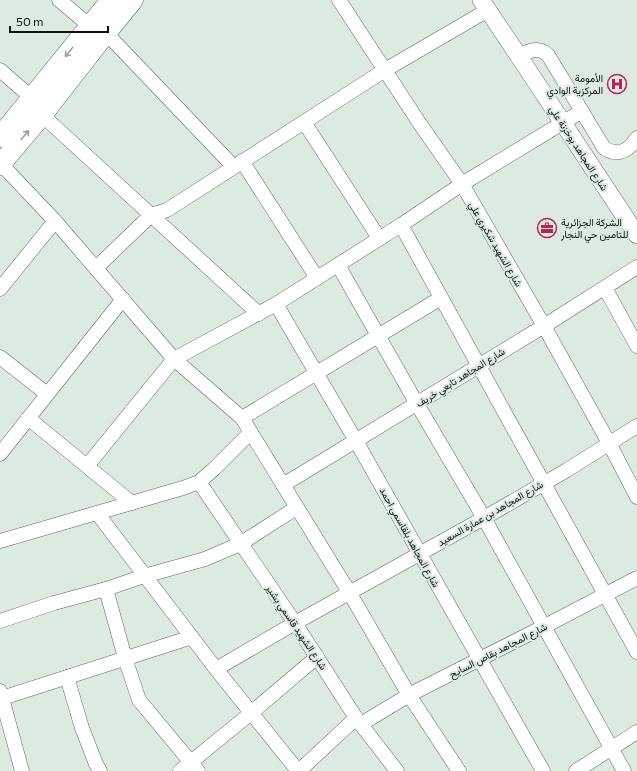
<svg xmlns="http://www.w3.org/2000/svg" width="637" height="771" font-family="Commissioner,Vazirmatn,sans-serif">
  <rect width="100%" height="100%" fill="#ddeae1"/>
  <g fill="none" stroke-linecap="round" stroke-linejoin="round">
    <!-- minor casing -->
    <g stroke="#5d6961" stroke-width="15">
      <g id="minor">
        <path d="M59 0 90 26"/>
        <path d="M339 0 420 124 462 184 544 326 609 443 637 497"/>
        <path d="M106 33 233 166"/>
        <path d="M519 55C530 51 538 46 548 55L604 148C618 157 628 151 637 138"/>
        <path d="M0 70 32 98"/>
        <path d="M42 115 259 314"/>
        <path d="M304 122 379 238"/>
        <path d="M242 161 317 278"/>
        <path d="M1 164 55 221 174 359 242 418 349 592 409 695 459 771"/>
        <path d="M401 225 637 652"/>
        <path d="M338 265 417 404 484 518 624 771"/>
        <path d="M96 268 151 215 167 210 385 70 488 10"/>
        <path d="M605 288 637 346"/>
        <path d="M0 289 55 221"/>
        <path d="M276 304 356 441 543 771"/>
        <path d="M0 357 47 394"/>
        <path d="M28 418 132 503"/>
        <path d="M242 418 441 298"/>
        <path d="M0 454 123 299"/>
        <path d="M87 466 174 359 276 304 401 225 462 184 582 111"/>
        <path d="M199 482 295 623 356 718 397 771"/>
        <path d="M283 485 544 326 637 267"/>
        <path d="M97 513 216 669 298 771"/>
        <path d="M0 541 183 488 199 482 214 469 250 433"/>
        <path d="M106 589 125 658 139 700 198 771"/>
        <path d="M0 621 54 603 106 589 144 576 205 559 240 544 296 508"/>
        <path d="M216 669 295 623 484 518 567 470 637 426"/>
        <path d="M67 677 82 728 96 764 100 771"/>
        <path d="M0 691 22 771"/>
        <path d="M2 698 192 637"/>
        <path d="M361 724 409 695 545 626 637 578"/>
        <path d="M180 771 251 713 317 657"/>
        <path d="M299 771 356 718"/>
        <path d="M576 771 637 732"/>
      </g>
    </g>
    <!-- tertiary casing -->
    <g stroke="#5d6961" stroke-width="18">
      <path id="tertiary" d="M481 0C534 78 585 157 637 235"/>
    </g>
    <!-- secondary casing -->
    <g stroke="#5d6961" stroke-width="21">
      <g id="secondary">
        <path d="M0 137 111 0"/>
        <path d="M0 165 42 115 106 33 133 0"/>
      </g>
    </g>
    <!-- minor -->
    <use href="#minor" stroke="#fff" stroke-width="14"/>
    <!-- tertiary -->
    <use href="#tertiary" stroke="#fff" stroke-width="17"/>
    <!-- secondary -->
    <use href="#secondary" stroke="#fff" stroke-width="20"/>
  </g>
  <!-- one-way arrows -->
  <defs><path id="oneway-shaft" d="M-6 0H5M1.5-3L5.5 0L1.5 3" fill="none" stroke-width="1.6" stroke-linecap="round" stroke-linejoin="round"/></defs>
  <g stroke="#9ea09f">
    <use href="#oneway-shaft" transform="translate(69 52) rotate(129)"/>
    <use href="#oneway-shaft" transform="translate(25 135) rotate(-50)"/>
  </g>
  <!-- icons -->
  <defs>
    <g id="hospital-ring" transform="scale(1)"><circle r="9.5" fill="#ddeae1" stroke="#b52554" stroke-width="1.5"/><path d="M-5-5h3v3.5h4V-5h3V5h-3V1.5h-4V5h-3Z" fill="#b52554"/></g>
    <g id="office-ring" transform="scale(1)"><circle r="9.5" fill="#ddeae1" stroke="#b52554" stroke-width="1.5"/><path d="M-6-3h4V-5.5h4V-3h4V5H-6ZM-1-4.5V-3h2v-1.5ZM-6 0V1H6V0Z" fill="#b52554"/></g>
  </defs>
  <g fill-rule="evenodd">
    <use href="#hospital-ring" x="617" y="84"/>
    <use href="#office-ring" x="547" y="228"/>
  </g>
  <g text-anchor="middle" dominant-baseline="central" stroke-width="4" stroke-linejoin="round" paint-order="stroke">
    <!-- poi labels -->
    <g font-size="10" fill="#0d120f" stroke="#ddeae1" text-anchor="end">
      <text x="603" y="78">الأمومة<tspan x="603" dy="12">المركزية الوادي</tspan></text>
      <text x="561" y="222" text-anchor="start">الشركة الجزائرية<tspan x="561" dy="12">للتامين حي النجار</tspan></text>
    </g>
    <!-- street labels -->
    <g font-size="10" fill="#0d120f" stroke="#ddeae1">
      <text transform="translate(579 148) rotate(57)">شارع المجاهد بوخزنة علي</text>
      <text transform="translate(496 244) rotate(60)">شارع الشهيد شكيري علي</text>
      <text transform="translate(460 377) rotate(-32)">شارع المجاهد تابعي خريف</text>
      <text transform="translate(490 513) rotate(-30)">شارع المجاهد بن عمارة السعيد</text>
      <text transform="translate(410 537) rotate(61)">شارع المجاهد بلقاسمي احمد</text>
      <text transform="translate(297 627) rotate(56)">شارع الشهيد قاسمي بشير</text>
      <text transform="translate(498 650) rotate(-27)">شارع المجاهد بقاص السايح</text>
    </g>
  </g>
  <!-- scale -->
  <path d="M10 26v6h98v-6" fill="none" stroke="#0d120f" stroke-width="2"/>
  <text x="16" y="26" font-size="12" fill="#0d120f" stroke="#ddeae1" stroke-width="3" paint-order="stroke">50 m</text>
</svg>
